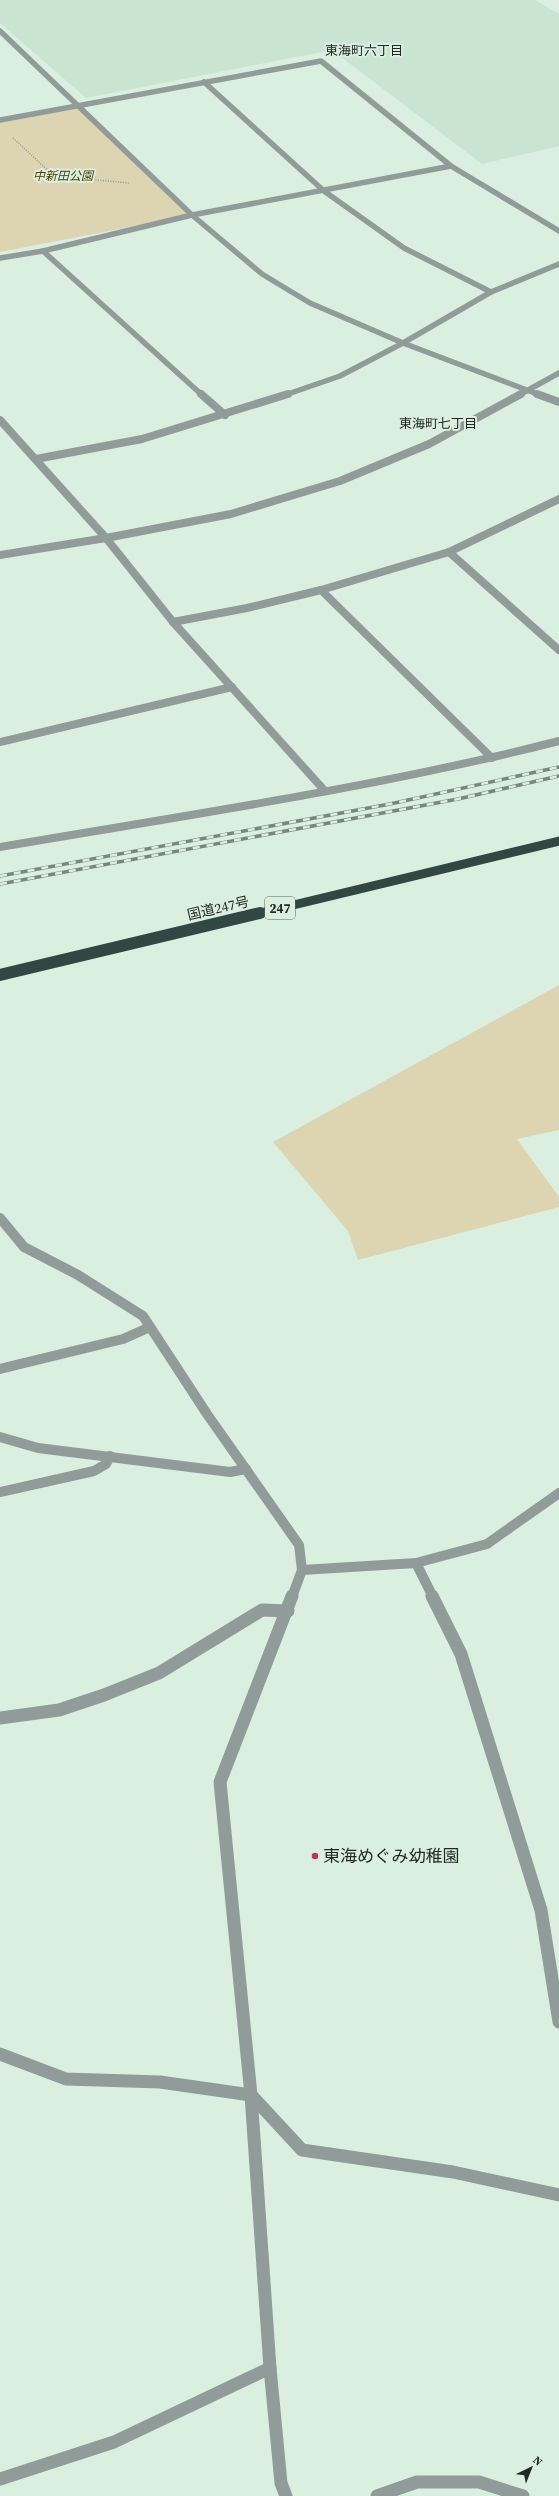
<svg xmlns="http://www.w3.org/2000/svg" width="559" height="2496" font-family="'Source Serif 4','Noto Sans JP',serif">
  <rect width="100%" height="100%" fill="#dbefe0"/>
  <!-- built -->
  <path fill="#c9e4d0" d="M0 0H535L559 14V146L482 164 332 50 86 98 0 23Z"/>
  <!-- green -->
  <g fill="#ddd4b1">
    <path d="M79 105 192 215 0 252V120Z"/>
    <path d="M559 985V1130L517 1139 559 1197V1207L358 1260 348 1231 273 1142Z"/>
  </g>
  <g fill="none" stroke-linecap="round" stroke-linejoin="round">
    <!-- path -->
    <path stroke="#8e9c91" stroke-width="1.5" stroke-dasharray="1 1.5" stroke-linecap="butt" d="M13 138 54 176 129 183"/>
    <!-- minor-far3 -->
    <g stroke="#919c9a" stroke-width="5.5">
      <path d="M0 31 192 215 262 274 310 303 403 343 540 395"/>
      <path d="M204 82 324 191 404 248 491 292"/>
      <path d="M0 120 321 61 451 166 559 231"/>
      <path d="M0 258 43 251"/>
      <path d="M202 395 43 251 192 215 451 166"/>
      <path d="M285 395 340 376 403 343 491 292 559 264"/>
      <path d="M519 395 559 373"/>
    </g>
    <!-- minor-far2 -->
    <g stroke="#919c9a" stroke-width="8">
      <path d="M201 394 225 415"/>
      <path d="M537 394 559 402"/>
      <path d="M0 420 106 538 173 622 324 790"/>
      <path d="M36 459 142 439 288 394"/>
      <path d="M449 552 559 650"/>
      <path d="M0 555 106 538 231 514 340 481 429 444 521 394"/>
      <path d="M321 590 492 758"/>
      <path d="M173 622 247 608 321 590 449 552 559 499"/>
      <path d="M0 742 232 687"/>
      <path d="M0 847C187 815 375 788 559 741"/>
    </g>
    <!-- minor-far1 -->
    <g stroke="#919c9a" stroke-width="10">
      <path d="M0 1218 24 1247 78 1275 143 1316 207 1414 299 1545 302 1570 292 1597"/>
      <path d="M0 1369 123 1339 150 1327"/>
      <path d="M0 1437 38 1448 230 1472 246 1469"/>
      <path d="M0 1492 94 1471 106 1464 110 1456"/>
      <path d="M416 1563 433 1597"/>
      <path d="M302 1570 416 1563 487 1544 559 1493"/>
    </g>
    <!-- minor -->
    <g stroke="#919c9a" stroke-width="13">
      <path d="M432 1596 461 1654 541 1910 559 2022"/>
      <path d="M0 1718 59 1710 104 1695 159 1673 262 1610 288 1611"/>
      <path d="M0 2054 66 2079 160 2082 251 2095 302 2150 453 2172 559 2195"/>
      <path d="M0 2479 114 2442 270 2368"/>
      <path d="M286 2496 281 2483 270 2368 251 2095 220 1782 292 1596"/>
      <path d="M377 2496 417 2482H479L523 2496"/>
    </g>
    <!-- highway-far1 -->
    <path stroke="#304743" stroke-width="9" d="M256 914 559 841"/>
    <!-- highway -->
    <path stroke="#304743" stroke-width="12" d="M0 975 260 913"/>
    <!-- rail casing -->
    <g stroke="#79867c" stroke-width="3.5">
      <g id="rail">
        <path d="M0 876 390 804 559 767"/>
        <path d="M0 884 458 799 559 776"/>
      </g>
    </g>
    <!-- rail -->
    <use href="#rail" stroke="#dbefe0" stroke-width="2.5" stroke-dasharray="7" stroke-linecap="butt"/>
  </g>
  <!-- markers -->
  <circle fill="#c0315c" stroke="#dbefe0" stroke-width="1.5" cx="315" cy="1856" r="4"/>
  <g text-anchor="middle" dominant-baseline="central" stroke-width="4" stroke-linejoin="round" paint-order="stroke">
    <!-- far-park labels -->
    <g font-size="12" font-style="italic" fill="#4d3f00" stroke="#dbefe0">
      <text x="63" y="176">中新田公園</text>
    </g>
    <!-- far-neighbourhood labels -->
    <g font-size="13" fill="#222924" stroke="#dbefe0">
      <text x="364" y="50">東海町六丁目</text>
      <text x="438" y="423">東海町七丁目</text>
    </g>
    <!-- shield labels -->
    <rect fill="#dbefe0" stroke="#5a645c" stroke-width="1" x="265" y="897" width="30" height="22" rx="3"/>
    <g font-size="13" font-weight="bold" fill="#222924">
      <text x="280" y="908">247</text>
    </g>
    <!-- street labels -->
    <g font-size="14" fill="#222924" stroke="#dbefe0">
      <text transform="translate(218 908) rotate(-13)">国道247号</text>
    </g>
    <!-- near-poi labels -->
    <g font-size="17" fill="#222924" stroke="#dbefe0" text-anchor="start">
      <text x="323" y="1856">東海めぐみ幼稚園</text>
    </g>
  </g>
  <!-- north arrow -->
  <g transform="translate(531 2468) rotate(43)" stroke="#dbefe0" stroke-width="3" paint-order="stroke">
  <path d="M0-3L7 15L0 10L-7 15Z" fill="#222924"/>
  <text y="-6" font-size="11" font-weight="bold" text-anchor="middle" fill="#222924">N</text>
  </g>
</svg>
